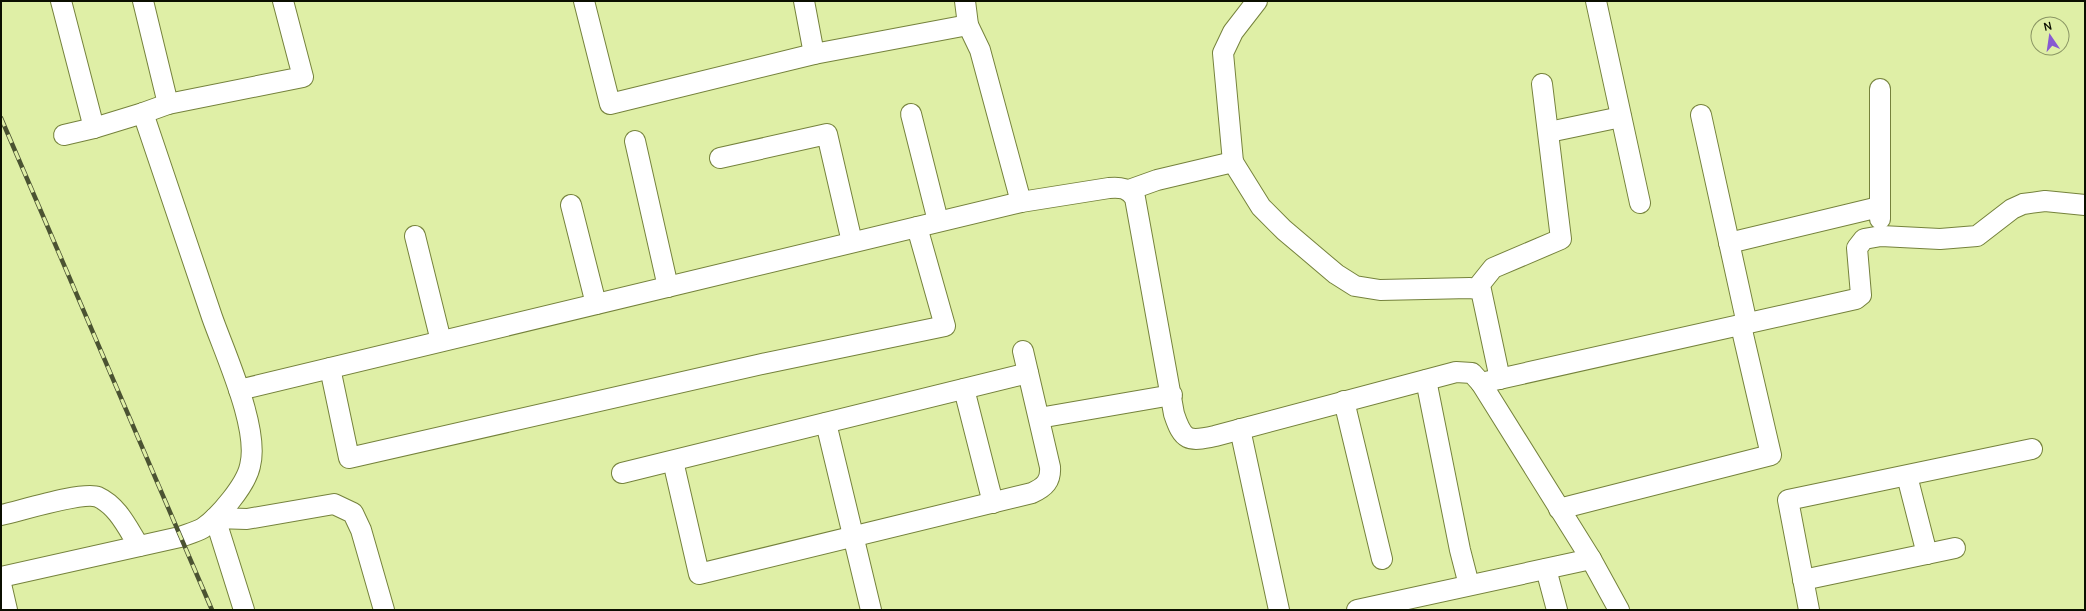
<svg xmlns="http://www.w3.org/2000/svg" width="2086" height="611" font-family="Manrope,sans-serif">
  <rect width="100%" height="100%" fill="#dfefa6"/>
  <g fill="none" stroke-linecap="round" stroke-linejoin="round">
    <!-- minor casing -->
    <g stroke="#75823c" stroke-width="22">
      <g id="minor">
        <path d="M61 1 94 128"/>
        <path d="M143 1 168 104"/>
        <path d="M584 1 610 104 814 54 968 25"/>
        <path d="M804 1 814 54"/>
        <path d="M965 1 968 25 980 50 1021 202"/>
        <path d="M1596 1 1640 203"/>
        <path d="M911 114 938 221"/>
        <path d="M1701 115 1747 324"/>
        <path d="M1549 132 1621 117"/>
        <path d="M64 135 94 128 143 113"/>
        <path d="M635 141 668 287"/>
        <path d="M720 158 827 134 852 242"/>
        <path d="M1233 162 1223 53 1233 32 1257 1"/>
        <path d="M1129 190 1157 180 1233 162 1261 207 1284 230 1336 274 1355 286 1380 290 1470 288 1481 290 1500 379"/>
        <path d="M571 205 596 304"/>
        <path d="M1880 219V89"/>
        <path d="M415 236 441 341"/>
        <path d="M1729 243 1879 207"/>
        <path d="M1477 288 1493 268 1561 239 1542 84"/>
        <path d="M330 368 349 458 762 364 945 326 917 227"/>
        <path d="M1426 380 1460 550 1469 585"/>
        <path d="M1481 383 1856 299 1861 295 1857 248 1864 239 1881 236 1940 239 1977 236 2012 209 2023 204 2045 201 2085 205"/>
        <path d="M964 389 993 503"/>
        <path d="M239 390 1021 202 1109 188C1121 187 1128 188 1135 198L1174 414C1183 441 1188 442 1215 436L1456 372 1472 373 1481 383 1591 559 1619 610"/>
        <path d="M1344 401 1382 559"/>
        <path d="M1039 418 1172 395"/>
        <path d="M826 423 871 610"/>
        <path d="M1240 429 1279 610"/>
        <path d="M673 461 699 574 1032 493C1045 487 1051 481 1050 467L1023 351"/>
        <path d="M622 473 1028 373"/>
        <path d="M1907 476 1927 554"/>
        <path d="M1559 509 1771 455 1741 326"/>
        <path d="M1 515C20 511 83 491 98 497 118 506 128 529 139 546"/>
        <path d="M1546 569 1557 610"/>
        <path d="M1 577 180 537C188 534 196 532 203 528 219 517 246 485 250 466 260 429 225 354 212 317 189 249 166 181 143 113L168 104 303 77 283 1"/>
        <path d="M1803 580 1955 548"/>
        <path d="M1 584 7 610"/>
        <path d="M244 610 215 518 247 519 334 504 353 513 361 530 384 610"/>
        <path d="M1357 610 1591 559"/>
        <path d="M1809 610 1788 500 2032 449"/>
      </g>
    </g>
    <!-- minor -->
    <use href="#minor" stroke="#fff" stroke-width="20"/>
    <!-- rail casing -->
    <g stroke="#4b5332" stroke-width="4.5">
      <path id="rail" d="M1 118 212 610"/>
    </g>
    <!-- rail -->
    <use href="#rail" stroke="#dfefa6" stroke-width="3" stroke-dasharray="9" stroke-linecap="butt"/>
  </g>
  <!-- border -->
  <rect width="2086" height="611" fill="none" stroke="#0b0f00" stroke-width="4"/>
  <!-- north arrow -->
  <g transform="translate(2050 36) rotate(347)"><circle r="19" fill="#dfefa6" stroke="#8a9564"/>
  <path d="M0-3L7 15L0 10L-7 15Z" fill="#8759d2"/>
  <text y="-6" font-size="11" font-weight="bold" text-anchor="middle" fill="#0b0f00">N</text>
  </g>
</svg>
